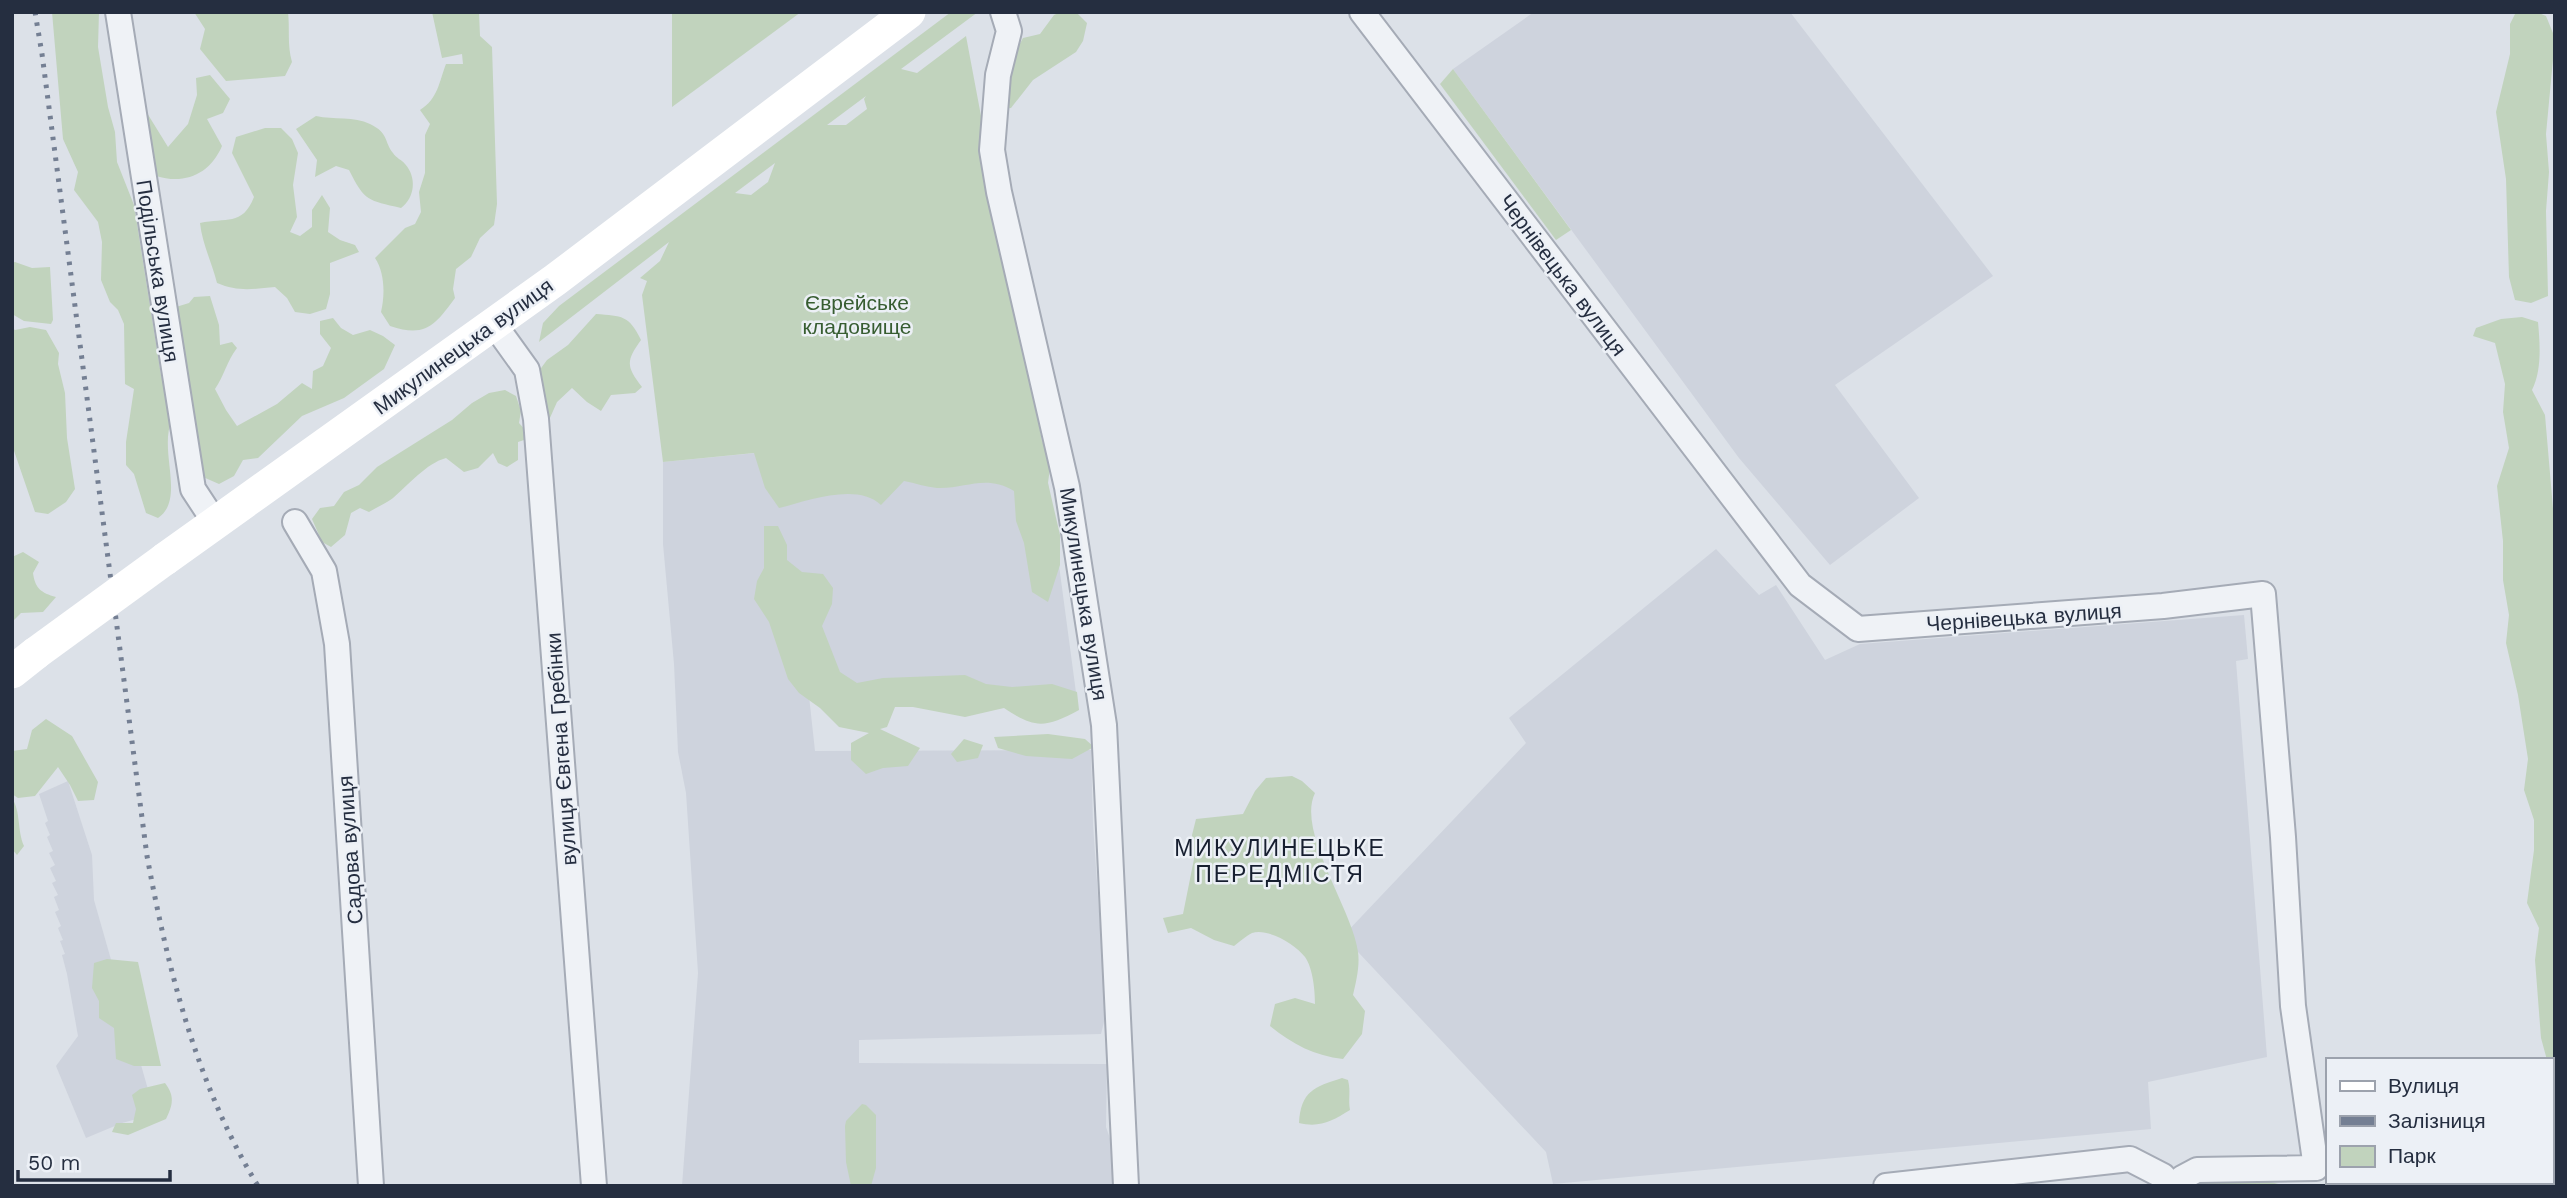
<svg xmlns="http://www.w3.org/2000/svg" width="2567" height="1198" font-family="'Work Sans',sans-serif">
  <rect width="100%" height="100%" fill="#dce1e8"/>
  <!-- built -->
  <g fill="#ced3dd">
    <path d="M1534 12H1790L1993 276 1835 385 1919 498 1830 565 1739 458 1453 69Z"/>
    <path d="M776 451 1045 460 1077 700 809 696 815 751 1091 750 1093 824 1106 1014 1101 1034 859 1040V1063L1107 1064 1106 1127 1114 1150 1118 1186H682L698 973 686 793 678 752 674 664 663 544V462Z"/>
    <path d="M1716 549 1759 595 1776 585 1825 660 1860 644 2244 615 2248 659 2236 661 2267 1057 2148 1082 2151 1129 1553 1184 1546 1152 1343 936 1526 743 1509 718Z"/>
    <path d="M68 781 92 855 94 900 155 1114 122 1123 86 1138 56 1066 78 1036 67 974 62 955 65 954 60 941 63 940 58 928 61 926 55 912 59 910 54 897 58 895 52 883 56 881 50 868 55 865 49 853 53 851 47 837 50 835 45 823 48 821 39 794Z"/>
  </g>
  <!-- green -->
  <g fill="#c1d3bd" fill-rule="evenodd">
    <path d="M52 12H99L98 47 108 107 115 132 117 162 134 205 161 375 172 420C158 450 186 499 158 518L146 513 134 474 126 465V442L134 389 125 384 124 324 118 310 110 302 101 280 102 242 98 222 74 190 78 172 63 139Z"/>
    <path d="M194 12H288C290 30 287 44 292 62L285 76 226 81 200 49 205 29Z"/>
    <path d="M432 12H479L480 36 492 47 497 204 494 225 480 238 471 257 456 269 453 289 455 298C435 325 426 338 390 326L381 312C385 295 385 273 375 258L405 228 415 224 421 212 419 192 425 173V135L430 124 420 110C438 99 439 82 446 64H463L462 54 442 58Z"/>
    <path d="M672 12H801L672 107Z"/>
    <path d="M951 12H978L901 69 917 73 966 36 1042 441 1051 460 1048 483 1060 535V565L1048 602 1032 592 1024 543 1016 521 1014 491C985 474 967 489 937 488 926 487 915 483 904 481L881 505C857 482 807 501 779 508L765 488 754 453 663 462 642 295 647 281 640 278 660 261 669 242 539 342 543 323 559 306ZM866 96 864 99 867 109 846 125H827ZM775 163 768 182 751 195 735 193Z"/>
    <path d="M1061 12H1076L1087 23 1083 41 1076 52 1033 80 1011 108 994 110 1012 58 1023 38 1040 34 1054 15Z"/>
    <path d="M2516 12H2536L2546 16 2555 38 2546 134 2549 172 2546 211 2548 296 2531 303 2515 300 2509 277 2506 179 2496 112 2510 54V24Z"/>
    <path d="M1453 69 1571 230 1556 240 1440 84Z"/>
    <path d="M210 75 230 99 223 113 207 119 222 146C210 174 185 185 156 176L143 129 147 113 168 147 188 124 197 95 196 78Z"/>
    <path d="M316 116C334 120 354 116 370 124 389 133 384 142 393 153 396 158 402 160 405 164 417 177 415 198 401 208 368 200 365 202 349 170L336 166 315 177 317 160 296 129Z"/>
    <path d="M265 128H281L292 139 298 153 293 185 297 217 290 232 300 236 312 227V210L322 195 330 208 328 232 340 240 355 245 359 252 330 263V294L326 309 310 314 295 312 287 298 275 287C253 289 238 292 217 283 212 263 202 243 200 223 226 217 242 227 254 197L232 153 236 137Z"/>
    <path d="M15 262 32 268 50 267 53 320 51 324 24 321 12 314V263Z"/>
    <path d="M210 296 219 325 220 345 232 342 237 348C227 361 224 376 215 389L226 410 237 426 277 404 302 383 312 389 313 371 323 366 331 348 320 334V321L333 318 341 328 353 335 370 330 383 336 395 345 384 369 344 398 302 416 258 458 243 460 234 476 219 484 203 477 176 307 189 303 194 297Z"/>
    <path d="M596 314C622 316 629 315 641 340 626 361 626 366 642 387L635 393 611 395 601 411 587 402 572 388 557 402 545 429 525 390 547 360 568 345Z"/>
    <path d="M2522 317 2538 322C2540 344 2542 370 2532 390L2545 415 2555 532V1164L2551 1161V1060H2547L2541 1038 2535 960 2539 928 2527 903 2534 850V820L2524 790 2528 759 2518 695 2506 643 2509 615 2503 580V541L2497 486 2509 448 2503 412 2505 384 2495 343 2473 336 2476 328 2501 319Z"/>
    <path d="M30 327 46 330 59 353 58 364 65 393 67 438 75 489 66 502 48 514 35 512 12 445V328L15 330Z"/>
    <path d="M505 390 516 396 521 411 519 423 527 432V439L518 442V460L507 467 498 463 493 453 478 468 464 472 446 458C427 463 408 485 393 498 387 503 377 507 369 512L360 508 351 513 345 535 331 547 322 542 312 519 320 508 334 506 344 492 359 485 377 467 452 420 472 403 489 393Z"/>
    <path d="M764 526H778L787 545V560L802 572 823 574 833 588 832 604 822 626 840 672 857 683 883 678 965 675 986 684 1012 687 1052 684 1077 692 1079 710C1045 728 1035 729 1004 708L965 717 913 707H895L887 727 880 729 920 748 908 766 883 768 866 774 851 760V743L869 733 839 727 820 708 799 693 788 679 769 622 754 599 757 581 764 568Z"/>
    <path d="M23 552 39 562 33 573C35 588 41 593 56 597L43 612 21 613 12 622V557Z"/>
    <path d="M46 719 72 736 98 782 94 800 78 801 70 785 58 767 35 796 18 798 12 794V751L27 749 32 730Z"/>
    <path d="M1048 734 1085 739 1094 747 1072 759 1026 756 998 748 994 737Z"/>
    <path d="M964 739 983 745 978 758 957 762 951 754Z"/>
    <path d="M1292 776 1302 781 1315 793C1296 831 1353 910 1358 952 1360 966 1356 982 1353 995L1365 1011 1362 1034 1343 1059C1315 1056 1292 1044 1270 1026L1275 1004 1295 998 1315 1004C1315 991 1313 968 1305 957 1295 944 1268 928 1252 933 1246 936 1239 942 1234 946L1214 940 1191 928 1168 933 1163 918 1183 914 1194 859 1192 835 1196 819 1243 814 1255 791 1266 778Z"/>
    <path d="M12 798C21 812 17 830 24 846L17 855 12 849Z"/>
    <path d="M107 959 138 962 161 1066H134L116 1059 114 1028 99 1018V1001L92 988 94 963Z"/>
    <path d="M1342 1078 1348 1080C1351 1092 1348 1099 1350 1110 1332 1121 1320 1128 1299 1123 1301 1091 1314 1087 1342 1078Z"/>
    <path d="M165 1083C175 1096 173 1105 166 1119L128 1135 112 1132 116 1123H133L136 1109 132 1095 140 1089Z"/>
    <path d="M862 1104 866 1105 876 1115V1168L871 1186H851L846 1162 845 1126 846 1121Z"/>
    <path d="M2210 1177 2253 1178 2287 1186H2192Z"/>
  </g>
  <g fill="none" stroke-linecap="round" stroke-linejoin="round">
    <!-- street casing -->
    <g stroke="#a5abb6" stroke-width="28">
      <g id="street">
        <path d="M118 12 193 489 216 524"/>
        <path d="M1003 12 1009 31 998 75 992 150 999 192 1067 487 1104 725 1126 1186"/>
        <path d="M1362 12 1800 585 1858 629 2163 606 2263 594 2283 837 2293 1006 2316 1168 2197 1170 2182 1178 2177 1186"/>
        <path d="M494 324 527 370 536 419 594 1186"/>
        <path d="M295 522 324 571 337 644 371 1186"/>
        <path d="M1886 1186 2130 1159 2163 1176 2171 1186"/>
      </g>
    </g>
    <!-- street -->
    <use href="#street" stroke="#eff2f6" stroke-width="24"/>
    <!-- secondary -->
    <g stroke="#fff" stroke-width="33">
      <path d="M165 559 555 280 909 12"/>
      <path d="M12 672 36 653"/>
    </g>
    <!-- rail -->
    <path stroke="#747f93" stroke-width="5" stroke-dasharray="3.5 7" stroke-linecap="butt" d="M35 12 42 54 147 856C168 970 197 1086 258 1186"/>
    <!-- secondary-bridge -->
    <path stroke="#fff" stroke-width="33" d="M36 653 165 559"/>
  </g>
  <g text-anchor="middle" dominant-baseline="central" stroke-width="5" stroke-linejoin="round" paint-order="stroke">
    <!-- street labels -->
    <g font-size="21" fill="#252e40" stroke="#ecf0f6">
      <text transform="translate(158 271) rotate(81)">Подільська вулиця</text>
      <text transform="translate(1563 275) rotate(53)">Чернівецька вулиця</text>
      <text transform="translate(463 346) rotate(-36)">Микулинецька вулиця</text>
      <text transform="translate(1084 594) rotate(81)">Микулинецька вулиця</text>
      <text transform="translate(2024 617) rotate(-4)">Чернівецька вулиця</text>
      <text transform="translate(561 749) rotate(-94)">вулиця Євгена Гребінки</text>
      <text transform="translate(350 850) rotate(-94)">Садова вулиця</text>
    </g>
    <!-- park labels -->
    <g font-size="21" fill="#375d31" stroke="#ecf0f6">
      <text x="857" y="302">Єврейське<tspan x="857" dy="24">кладовище</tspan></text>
    </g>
    <!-- neighbourhood labels -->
    <g font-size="23" letter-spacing="2" fill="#171f30" stroke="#ecf0f6">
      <text x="1280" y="848">МИКУЛИНЕЦЬКЕ<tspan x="1280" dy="26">ПЕРЕДМІСТЯ</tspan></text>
    </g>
  </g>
  <!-- border -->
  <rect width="2567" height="1198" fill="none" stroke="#252e40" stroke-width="28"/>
  <!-- legend -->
  <rect x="2326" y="1058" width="228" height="126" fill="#ecf0f6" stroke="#9ca2ad" stroke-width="2"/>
  <rect x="2340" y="1081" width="35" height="10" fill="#ffffff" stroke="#9ca2ad" stroke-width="2"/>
  <text x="2388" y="1093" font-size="21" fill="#252e40">Вулиця</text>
  <rect x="2340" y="1116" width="35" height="10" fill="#747f93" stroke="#9ca2ad" stroke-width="2"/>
  <text x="2388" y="1128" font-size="21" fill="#252e40">Залізниця</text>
  <rect x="2340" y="1146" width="35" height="21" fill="#c1d3bd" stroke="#9ca2ad" stroke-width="2"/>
  <text x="2388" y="1163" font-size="21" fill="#252e40">Парк</text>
  <!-- scale -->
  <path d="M18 1170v10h152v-10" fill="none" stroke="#252e40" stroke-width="3.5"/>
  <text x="28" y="1170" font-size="21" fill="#252e40" stroke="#ecf0f6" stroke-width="5" paint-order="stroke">50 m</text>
</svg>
